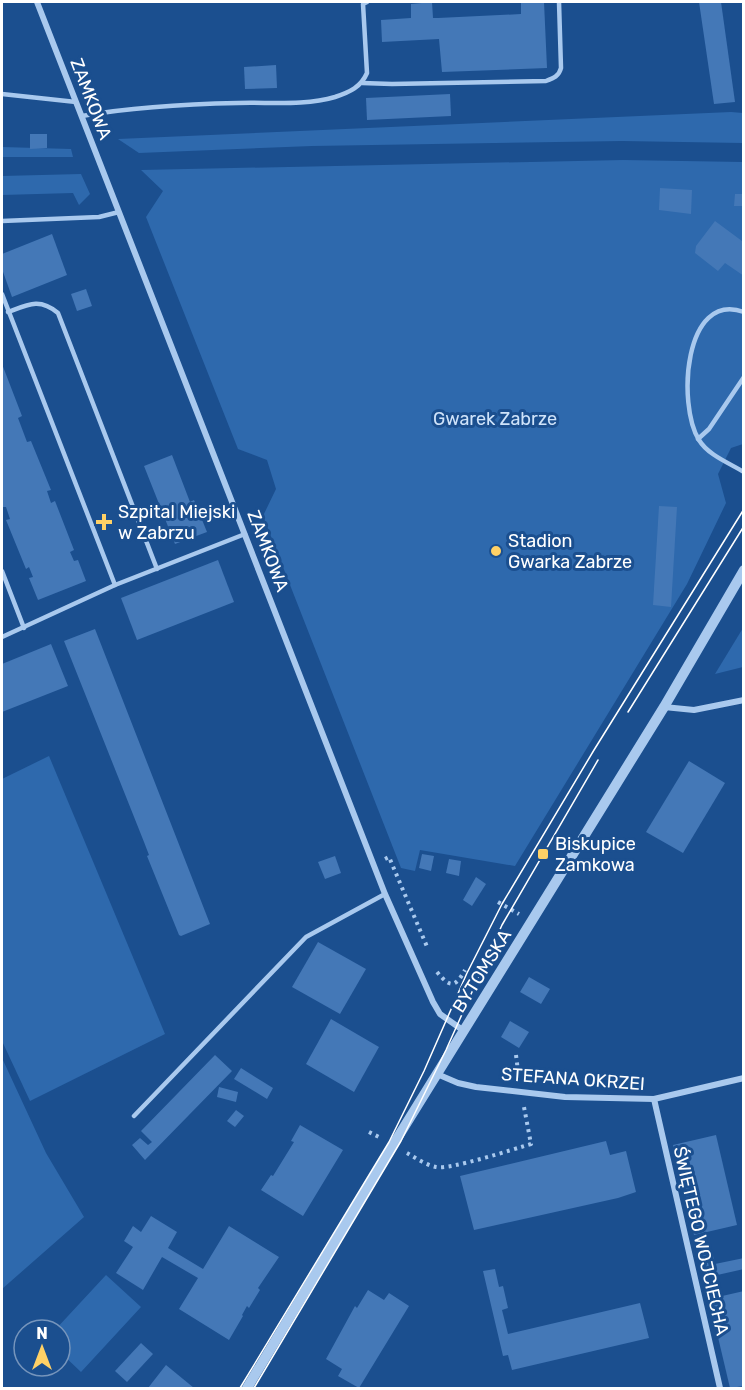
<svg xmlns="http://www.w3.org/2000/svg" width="745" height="1390" font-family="Rubik,sans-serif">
  <rect width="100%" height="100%" fill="#1b4f8f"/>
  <!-- green -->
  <g fill="#2e69ad">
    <path d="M731 112 743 113V143L622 141 312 146 139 153 118 139Z"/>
    <path d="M2 147 71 149 73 157H2Z"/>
    <path d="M623 160 743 162V444L731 448 718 474 726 503 687 584 515 866 420 850 415 871 401 868 263 516 276 489 267 460 238 449 146 217 163 191 141 170Z"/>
    <path d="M81 174 90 194 79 205 73 193 2 195V176Z"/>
    <path d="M743 628V667L715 674Z"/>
    <path d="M49 756 165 1034 30 1101 2 1041V779Z"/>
    <path d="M2 1058 46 1153 84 1217 2 1289Z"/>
    <path d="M106 1275 141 1307 81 1372 60 1352V1330H55Z"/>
  </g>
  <!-- building -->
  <g fill="#4478b7">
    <path d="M432 2 433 18H438L521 14V2H544L547 68 442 72 439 39 382 42 381 20 411 18V4Z"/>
    <path d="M699 2H721L735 102 714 104Z"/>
    <path d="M276 65 277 88 245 89 244 67Z"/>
    <path d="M450 94 451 116 367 120 366 98Z"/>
    <path d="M30 134H47V148L30 149Z"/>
    <path d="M660 188 692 190 691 214 659 210Z"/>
    <path d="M735 194H744V206H734Z"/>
    <path d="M715 221 742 241 744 238V276L725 263 718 271 695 253 696 246Z"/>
    <path d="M52 234 67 275 12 297 2 269V254Z"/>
    <path d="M86 289 92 306 77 311 71 294Z"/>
    <path d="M2 364 22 416 18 418 27 442 31 441 51 490 47 491 51 503 55 501 74 550 70 552 74 561 78 560 86 581 38 600 29 578 33 577 29 567 26 569 6 520 10 519 6 507H2Z"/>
    <path d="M172 455 190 502 194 500 207 532 175 544 144 466Z"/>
    <path d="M659 506 677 507 671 607 653 605Z"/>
    <path d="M218 560 234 602 137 640 121 598Z"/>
    <path d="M95 629 210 924 181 936 179 935 147 856 149 855 144 842 64 641Z"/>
    <path d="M51 644 68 686 2 712V664Z"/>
    <path d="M689 761 725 783 683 853 646 832Z"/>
    <path d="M422 854 434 856 431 871 419 868Z"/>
    <path d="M335 856 341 873 325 879 318 862Z"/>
    <path d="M449 859 461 861 459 876 446 873Z"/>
    <path d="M476 877 486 884 472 906 463 900Z"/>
    <path d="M318 942 366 969 340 1014 292 987Z"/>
    <path d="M529 977 550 989 541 1004 520 992Z"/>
    <path d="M331 1019 379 1047 354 1092 306 1064Z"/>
    <path d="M510 1021 529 1032 519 1048 501 1037Z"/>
    <path d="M215 1055 232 1071 145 1160 132 1145 140 1138 148 1145 152 1142 141 1131Z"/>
    <path d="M241 1068 273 1088 267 1099 234 1079Z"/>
    <path d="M219 1087 238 1092 236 1102 217 1097Z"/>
    <path d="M236 1110 244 1116 235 1127 227 1121Z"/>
    <path d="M300 1125 343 1150 303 1216 261 1190 271 1175 273 1176 294 1142 291 1141Z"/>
    <path d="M716 1135 737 1225 694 1235 673 1145Z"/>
    <path d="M606 1141 610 1155 626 1151 636 1192 618 1198 474 1230 460 1176Z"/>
    <path d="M151 1216 177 1232 168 1248 203 1269 229 1226 279 1257 258 1288 260 1290 249 1308 247 1306 242 1315 243 1316 229 1340 179 1309 198 1278 162 1257 143 1290 116 1273 133 1247 124 1241 133 1226 141 1232Z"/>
    <path d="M713 1253 715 1264 744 1258V1269L704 1278 699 1256Z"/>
    <path d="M495 1269 499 1287 503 1286 508 1308 502 1310 508 1334 640 1303 649 1338 512 1370 508 1355 503 1356 483 1271Z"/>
    <path d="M368 1290 384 1300 389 1293 409 1306 359 1388 338 1376 342 1369 326 1359 355 1306 357 1308Z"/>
    <path d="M744 1291V1386L730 1388 709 1299Z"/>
    <path d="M141 1343 153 1354 127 1382 115 1371Z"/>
    <path d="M166 1365 194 1388H148Z"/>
  </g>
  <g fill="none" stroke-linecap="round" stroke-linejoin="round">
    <!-- path -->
    <g stroke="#a9c9ee" stroke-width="4" stroke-dasharray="3 4.5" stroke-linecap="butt">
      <path d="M385 859 389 857 428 949"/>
      <path d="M498 902 519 914"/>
      <path d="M437 972C450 988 455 988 465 970"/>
      <path d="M516 1055 519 1079"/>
      <path d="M369 1132 379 1137"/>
      <path d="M407 1153C416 1158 426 1165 436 1167 450 1170 514 1149 531 1144L524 1107"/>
    </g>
    <!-- service -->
    <g stroke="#a9c9ee" stroke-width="4.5">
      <path d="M362 83 392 84 546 81C554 78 559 76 561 68L559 2"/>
      <path d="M2 94 76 102"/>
      <path d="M82 116C133 107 186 104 238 103 269 102 305 106 335 97 350 92 361 87 367 73L363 4 367 2"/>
      <path d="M2 221 99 217 119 212"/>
      <path d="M2 294 115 585"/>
      <path d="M8 312C29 304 40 298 58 313L157 569"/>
      <path d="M744 312C684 290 677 405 699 440 708 455 729 463 744 472"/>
      <path d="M698 439 709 429 744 377"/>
      <path d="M2 571 24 628"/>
      <path d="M2 637 115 585 245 534"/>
      <path d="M134 1116 306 937 385 894"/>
    </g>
    <!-- minor -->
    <g stroke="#a9c9ee" stroke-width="6">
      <path d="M37 2 385 894 433 1002 440 1014 464 1031"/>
      <path d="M664 707 694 710 744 700"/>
      <path d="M437 1074 458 1083 476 1087 565 1097 654 1099 744 1078"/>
      <path d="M654 1099 720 1388"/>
    </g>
    <!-- tertiary -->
    <path stroke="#a9c9ee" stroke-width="10" d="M247 1388 393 1145 664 707 744 570"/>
    <!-- tram -->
    <g stroke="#fff" stroke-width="1.5">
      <path d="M628 712 744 526"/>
      <path d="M240 1388 389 1142 424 1071 467 973 502 904 594 750 744 509"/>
      <path d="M254 1388 401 1141 446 1050 502 925 598 760"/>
    </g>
  </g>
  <!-- markers -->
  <g fill="#ffd166" stroke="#1b4f8f" stroke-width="2">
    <path d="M101 513h6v6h6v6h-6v6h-6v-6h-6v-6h6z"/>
    <circle cx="496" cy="551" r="6"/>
    <rect x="537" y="848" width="12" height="12" rx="3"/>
  </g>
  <g text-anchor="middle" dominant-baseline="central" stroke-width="6" stroke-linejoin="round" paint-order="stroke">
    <!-- street labels -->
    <g font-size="18" fill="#fff" stroke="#1b4f8f">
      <text transform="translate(91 99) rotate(69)">ZAMKOWA</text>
      <text transform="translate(268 551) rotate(69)">ZAMKOWA</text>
      <text transform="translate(482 971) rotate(-58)">BYTOMSKA</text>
      <text transform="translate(573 1079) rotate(4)">STEFANA OKRZEI</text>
      <text transform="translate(701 1241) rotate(77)">ŚWIĘTEGO WOJCIECHA</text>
    </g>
    <!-- park labels -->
    <g font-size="18" fill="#cfe3fa" stroke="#1b4f8f">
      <text x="495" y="419">Gwarek Zabrze</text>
    </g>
    <!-- poi labels -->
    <g font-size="18" fill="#fff" stroke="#1b4f8f" text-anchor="start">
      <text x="118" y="512">Szpital Miejski<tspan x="118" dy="21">w Zabrzu</tspan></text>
      <text x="508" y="541">Stadion<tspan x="508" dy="21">Gwarka Zabrze</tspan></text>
      <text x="555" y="844">Biskupice<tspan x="555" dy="21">Zamkowa</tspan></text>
    </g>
  </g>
  <!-- border -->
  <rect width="745" height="1390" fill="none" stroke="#ffffff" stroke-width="6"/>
  <!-- north arrow -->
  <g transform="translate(42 1348)"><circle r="28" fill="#1b4f8f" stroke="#7695bc" stroke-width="1.5"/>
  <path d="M0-4.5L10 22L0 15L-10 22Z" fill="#ffd166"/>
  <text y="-9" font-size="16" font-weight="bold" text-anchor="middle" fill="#ffffff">N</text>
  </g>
</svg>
